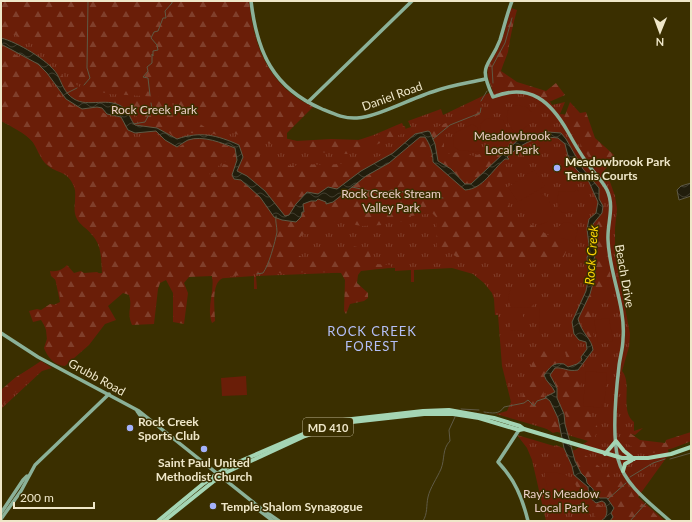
<svg xmlns="http://www.w3.org/2000/svg" width="692" height="522" font-family="Lato,sans-serif">
  <defs>
    <pattern id="grass-tufts" width="24" height="20" patternUnits="userSpaceOnUse"><rect width="24" height="20" fill="#6a1e08"/><path d="M3 7l-1-3M5 7V3M7 7l1-3M15 17l-1-3M17 17v-4M19 17l1-3" fill="none" stroke="#803f2b"/></pattern>
    <pattern id="forest-firs" width="22" height="20" patternUnits="userSpaceOnUse"><rect width="22" height="20" fill="#6a1e08"/><path d="M5 1l3.5 6h-7zM16 11l3.5 6h-7z" fill="#803f2b"/></pattern>
    <pattern id="water-waves" width="16" height="10" patternUnits="userSpaceOnUse"><rect width="16" height="10" fill="#211d0c"/><path d="M0 5q4-4 8 0t8 0" fill="none" stroke="#423e2e"/></pattern>
  </defs>
  <rect width="100%" height="100%" fill="#3a2f00"/>
  <!-- grass -->
  <g fill="url(#grass-tufts)">
    <path d="M1 1H249C251 43 271 89 312 106L281 137C303 144 333 145 355 141 371 137 387 129 402 123L405 129 411 127 408 121 441 109 443 115 489 93 510 86 546 95 552 105 565 102 560 114 569 115 592 160 610 182 615 196 617 209 615 228V255L630 334 629 347 622 371C633 384 619 410 634 422V431L643 428 635 435 631 434 633 439 667 446 669 454 638 497 665 521H546L532 460 527 448 517 435 554 446 556 445 572 452 588 441 496 414 507 411 511 402 502 366 498 315H495L494 299 492 293 484 283 473 274 452 268 414 270V282H411V270L395 271V268L357 269V272L256 276 257 289H254V276L212 279V273L138 274 48 350 46 330 39 312 60 302 55 278 102 273C101 260 102 245 92 235 87 228 79 225 76 217 72 207 78 196 74 187 68 170 57 174 47 165 40 159 37 148 32 141 25 133 10 126 1 121Z"/>
    <path d="M41 361 52 368 42 371 1 409V391L14 379Z"/>
  </g>
  <!-- forest -->
  <g fill="url(#forest-firs)">
    <path d="M1 1H249C254 47 268 87 313 107L287 133V140L296 141 331 139 362 140 405 126 406 132 364 150 347 154 301 151 285 148 215 128 172 100 160 97 110 94 91 90 31 43 15 35 1 31Z"/>
    <path d="M511 8 517 10C513 24 510 38 508 52 506 58 503 64 501 71L517 82 546 91 556 83 565 95 549 102C531 91 515 86 494 93 479 60 494 66 502 39 506 29 508 18 511 8Z"/>
    <path d="M1 47 35 65 46 75 57 92 69 104 81 110 98 109 110 117 117 118 123 123 133 137 140 141 156 139 158 135 177 148C182 146 184 143 188 141 199 136 223 144 234 148L237 157 234 164 224 161 209 174 211 175 224 164 233 167 231 172 232 178 241 180 260 197 274 216 282 220 302 207 303 204 318 199 326 202 335 199 366 176 389 163 420 137 425 136 433 154V162L465 190 479 187 504 161 505 164C496 184 513 199 508 211L568 247 563 259 561 260 463 261 444 249 437 247 436 217 432 213 411 216V220L408 222 395 221 382 225 362 226 356 225 345 220 335 221 328 223 317 234H304L299 238 298 255 304 258H314L318 249C325 246 340 250 349 248L351 246 370 249 371 261 376 264 391 265V267L388 268 361 271 358 275 357 283 368 293V298L364 301 350 304 346 314 344 311 345 280 341 273C326 271 230 273 221 279 211 286 215 310 215 321L212 323C206 308 215 291 212 276L189 277 184 283 188 293 184 324 173 322V293L166 280 160 283 158 289 154 324 132 325C126 311 133 308 129 295L123 293 108 306 116 320 105 324 89 345 65 366C54 366 47 356 44 348L50 329 46 328 41 320 33 322 29 311 37 309 41 310 50 304 61 306 58 282 51 276 50 271C58 272 63 269 67 265L74 273 81 271 84 273 97 272 102 275C104 260 102 243 90 231 86 226 81 224 78 218 72 208 78 195 74 185 69 171 58 172 48 165 41 159 39 149 33 142 25 133 12 125 1 119Z"/>
    <path d="M62 75 84 90 99 97 158 101 171 104 209 130 265 147V149L256 160 260 165 269 155C276 160 283 161 290 166L301 165 304 163C325 168 359 162 380 156L383 157 337 189 328 187 318 194 307 192 296 204 289 215 285 216 265 191 241 173 242 170 239 167 244 153 238 143 214 134 190 133 176 139 164 128 147 127 137 123V116L132 114 130 109C122 109 119 104 113 102 100 99 87 102 75 98L60 77Z"/>
    <path d="M570 102 580 113 586 112 595 138 614 155V167L608 166 602 173 595 167 564 118Z"/>
    <path d="M484 106 481 114 449 128 444 134V151L446 154 459 152 474 156 491 150 510 137 520 138 471 184H464L451 169 438 160 435 144 428 131Z"/>
    <path d="M600 217 606 218 607 251 612 287 605 288C593 309 587 315 595 340H591C586 333 581 327 581 318L595 277 594 273 597 263 594 260C595 256 597 251 597 247 597 233 589 232 600 217Z"/>
    <path d="M539 351H548L555 359 562 360 567 356 564 351H570L581 357C576 361 570 359 564 364 553 363 539 370 547 383L543 388 544 396C555 406 558 418 560 431L553 433C545 427 530 421 526 413 516 395 530 366 539 351Z"/>
    <path d="M41 362 45 364 1 406 2 389 16 377Z"/>
    <path d="M561 370H584L583 381 575 394 582 400 598 428 594 440 570 435C568 428 568 420 565 413 562 404 553 383 555 375Z"/>
    <path d="M627 431 640 440 665 443 666 440 691 432V441C673 449 655 455 635 453V449L625 442 624 433Z"/>
    <path d="M571 450 578 451 593 460 596 464 608 473 615 488 623 477 636 500 649 508 662 521H613L614 517 611 514 615 511 611 499 596 494 587 483 586 477 580 473Z"/>
    <path d="M574 475 588 487 591 499 581 502 572 478Z"/>
    <path d="M593 500 604 508 607 513C605 520 601 521 594 521L596 519 594 513 595 509 590 508V503Z"/>
  </g>
  <!-- pitch -->
  <g fill="#6a1e08">
    <path d="M516 105 526 107 532 112V122L516 135C509 125 504 119 509 108Z"/>
    <path d="M495 118 503 120 507 129 496 146C487 140 479 136 480 124L486 119Z"/>
    <path d="M472 124 477 127 481 136 480 151 478 152 459 150 454 147 453 139 455 133Z"/>
    <path d="M534 170 545 186 518 202 508 187Z"/>
    <path d="M577 189 579 192 577 194V211L563 213 558 209 557 200 559 191 574 192Z"/>
    <path d="M538 191 548 198 553 212 547 222 539 225 525 210 522 211 520 208Z"/>
    <path d="M569 222 578 228 575 241H573L561 238 558 235V227L563 223Z"/>
    <path d="M511 288H531L534 290V304L531 307 511 308 508 297Z"/>
    <path d="M539 308H552V333H540Z"/>
    <path d="M510 309H523V330L510 331Z"/>
    <path d="M609 318 613 341 598 343 594 320Z"/>
    <path d="M586 371 607 373 604 408 583 406Z"/>
    <path d="M246 376 247 395 222 396 221 378Z"/>
    <path d="M551 472C573 474 576 481 581 502L551 507 545 478V473Z"/>
  </g>
  <!-- water -->
  <g fill="url(#water-waves)" stroke="#5f5a45">
    <path d="M1 38C17 42 48 60 57 74 62 83 64 93 74 99 88 108 109 96 124 108 130 114 131 121 135 125L157 128 177 139C200 131 217 135 239 145L243 157 237 171 247 176 265 191 285 216 289 215 296 204 307 192 318 194 328 187 337 189 361 171 393 153 415 134 428 131 430 132 435 144 438 161 451 169 465 184H471L520 138 548 132 561 133 566 139 583 169 599 188V199L603 206 602 213 593 224 592 233 596 248 594 260 595 276 590 294 578 319C582 334 592 339 593 350L578 370C567 372 564 367 555 368L550 375 557 388V398L564 414 565 424 575 461 581 473 586 478 587 483 593 489 594 495 600 498H607L614 508 611 513 613 517 610 521H601C608 517 608 510 605 503L602 501 596 503C589 498 589 494 588 487L574 475 572 466 564 448 558 418 550 401 545 397 555 392C552 385 546 382 544 375 550 368 552 362 564 364L568 367 577 364 582 360 581 357 587 349 586 342 579 340 574 334 572 322 586 291 589 275 587 257 590 253 587 229 589 219 596 213 598 202 589 182 576 169 568 156 565 144 558 138C537 135 522 143 507 157L509 159H505C492 170 483 189 465 190L433 162C433 153 430 144 425 137H420L389 163 366 176 333 202 326 204V202L318 199 316 201H311L303 204 304 212H302L301 217 296 222 282 220 274 217 260 197 241 180 234 179 232 175 237 160 235 148C222 143 203 135 188 140 184 142 180 145 177 147L165 140 156 131 135 133 128 130 121 117 107 114 102 108 97 107 82 109 66 99 47 73 38 64 1 44Z"/>
    <path d="M691 183V196L679 200 677 190 681 186Z"/>
  </g>
  <g fill="none" stroke-linecap="round" stroke-linejoin="round">
    <!-- stream -->
    <g stroke="#5f5a45" stroke-width="1">
      <path d="M493 83 492 67 505 43 512 18"/>
      <path d="M84 85 90 78 87 68 88 1"/>
      <path d="M67 93 77 88"/>
      <path d="M150 95 148 78 143 77 148 71 147 67 152 63V54L153 56V51L158 50 157 45 151 38 154 32 158 31 163 18H166L165 11 172 3V1"/>
      <path d="M481 101 487 91"/>
      <path d="M133 124 145 122 152 109 151 103"/>
      <path d="M433 139 450 125 480 113 481 108"/>
      <path d="M352 187 374 192 382 196 391 190 443 198"/>
      <path d="M257 274 263 273C269 265 275 242 277 232 277 226 275 222 276 216"/>
      <path d="M461 409 479 410"/>
      <path d="M484 412C492 413 499 415 504 407L524 403 528 400 534 406 537 401 546 398"/>
      <path d="M670 459 691 453"/>
      <path d="M630 477 653 463 665 459"/>
      <path d="M608 499 626 483"/>
      <path d="M423 521C428 513 426 506 428 497 430 488 437 478 441 469 445 459 442 449 450 441L449 430 455 417"/>
      <path d="M630 521 646 503"/>
    </g>
    <!-- secondary -->
    <g stroke="#8bb198" stroke-width="3.5">
      <path d="M251 1C257 52 273 88 322 109 334 114 345 119 357 118 377 117 414 97 435 91 451 85 468 83 485 79"/>
      <path d="M512 1C507 14 504 27 500 40 489 69 477 62 493 97 530 82 551 102 568 132 574 143 580 153 587 163 593 172 602 180 607 190 615 207 607 223 608 240 609 273 626 306 623 339 623 348 620 357 619 366 616 391 612 435 618 459 625 486 651 504 670 521"/>
      <path d="M308 102 412 1"/>
      <path d="M1 333 38 357 139 411 259 507 279 521"/>
      <path d="M137 411 142 418H146"/>
      <path d="M519 430 498 462C515 480 522 497 528 521"/>
      <path d="M259 507 260 511 273 521"/>
      <path d="M1 513 23 480 27 476"/>
      <path d="M1 519 21 491 35 465 109 394"/>
    </g>
    <!-- primary -->
    <g stroke="#a4d5b4" stroke-width="4">
      <path d="M605 454 616 441 624 451 634 459"/>
      <path d="M623 471 625 464 632 460"/>
      <path d="M158 521 204 483 229 466 317 428 343 420 423 411 449 410 494 418 520 426 524 429"/>
      <path d="M164 521 214 481 227 472 305 436 343 423 424 414H453L479 418 519 430 524 429 622 458H648L671 454 691 447"/>
    </g>
  </g>
  <!-- markers -->
  <g fill="#a4b2fc" stroke="#3a2f00" stroke-width="1.5">
    <circle cx="557" cy="168" r="4"/>
    <circle cx="130" cy="428" r="4"/>
    <circle cx="204" cy="449" r="4"/>
    <circle cx="213" cy="506" r="4"/>
  </g>
  <g text-anchor="middle" dominant-baseline="central" stroke-width="3" stroke-linejoin="round" paint-order="stroke">
    <!-- shield labels -->
    <rect fill="#3a2f00" stroke="#b9b08d" stroke-width="1" x="303" y="418" width="50" height="18" rx="3"/>
    <g font-size="11" font-weight="bold" fill="#efe7c9">
      <text x="328" y="427">MD 410</text>
    </g>
    <!-- street labels -->
    <g font-size="12" fill="#efe7c9" stroke="#3a2f00">
      <text transform="translate(392 96) rotate(-20)">Daniel Road</text>
      <text transform="translate(625 276) rotate(80)">Beach Drive</text>
      <text transform="translate(97 377) rotate(29)">Grubb Road</text>
    </g>
    <!-- park labels -->
    <g font-size="12" fill="#ebcdc5" stroke="#3a2f00">
      <text x="154" y="109">Rock Creek Park</text>
      <text x="512" y="135">Meadowbrook<tspan x="512" dy="14">Local Park</tspan></text>
      <text x="391" y="193">Rock Creek Stream<tspan x="391" dy="14">Valley Park</tspan></text>
      <text x="561" y="493">Ray's Meadow<tspan x="561" dy="14">Local Park</tspan></text>
    </g>
    <!-- poi labels -->
    <g font-size="12" font-weight="bold" fill="#efe7c9" stroke="#3a2f00" text-anchor="start">
      <text x="565" y="161">Meadowbrook Park<tspan x="565" dy="14">Tennis Courts</tspan></text>
      <text x="138" y="421">Rock Creek<tspan x="138" dy="14">Sports Club</tspan></text>
      <text x="204" y="462" text-anchor="middle">Saint Paul United<tspan x="204" dy="14">Methodist Church</tspan></text>
      <text x="221" y="506">Temple Shalom Synagogue</text>
    </g>
    <!-- water labels -->
    <g font-size="13" font-style="italic" fill="#fcd505" stroke="#3a2f00">
      <text transform="translate(591 255) rotate(-86)">Rock Creek</text>
    </g>
    <!-- neighbourhood labels -->
    <g font-size="13" letter-spacing="1" fill="#b4bff7" stroke="#3a2f00">
      <text x="372" y="331">ROCK CREEK<tspan x="372" dy="15">FOREST</tspan></text>
    </g>
  </g>
  <!-- border -->
  <rect width="692" height="522" fill="none" stroke="#efe7c9" stroke-width="4"/>
  <!-- north arrow -->
  <g transform="translate(660 32) rotate(181)" stroke="#3a2f00" stroke-width="3" paint-order="stroke">
  <path d="M0-3L7 15L0 10L-7 15Z" fill="#efe7c9"/>
  <text y="-6" font-size="11" font-weight="bold" text-anchor="middle" fill="#efe7c9">N</text>
  </g>
  <!-- scale -->
  <path d="M14 502v6h80v-6" fill="none" stroke="#efe7c9" stroke-width="2"/>
  <text x="20" y="502" font-size="12" fill="#efe7c9" stroke="#3a2f00" stroke-width="3" paint-order="stroke">200 m</text>
</svg>
